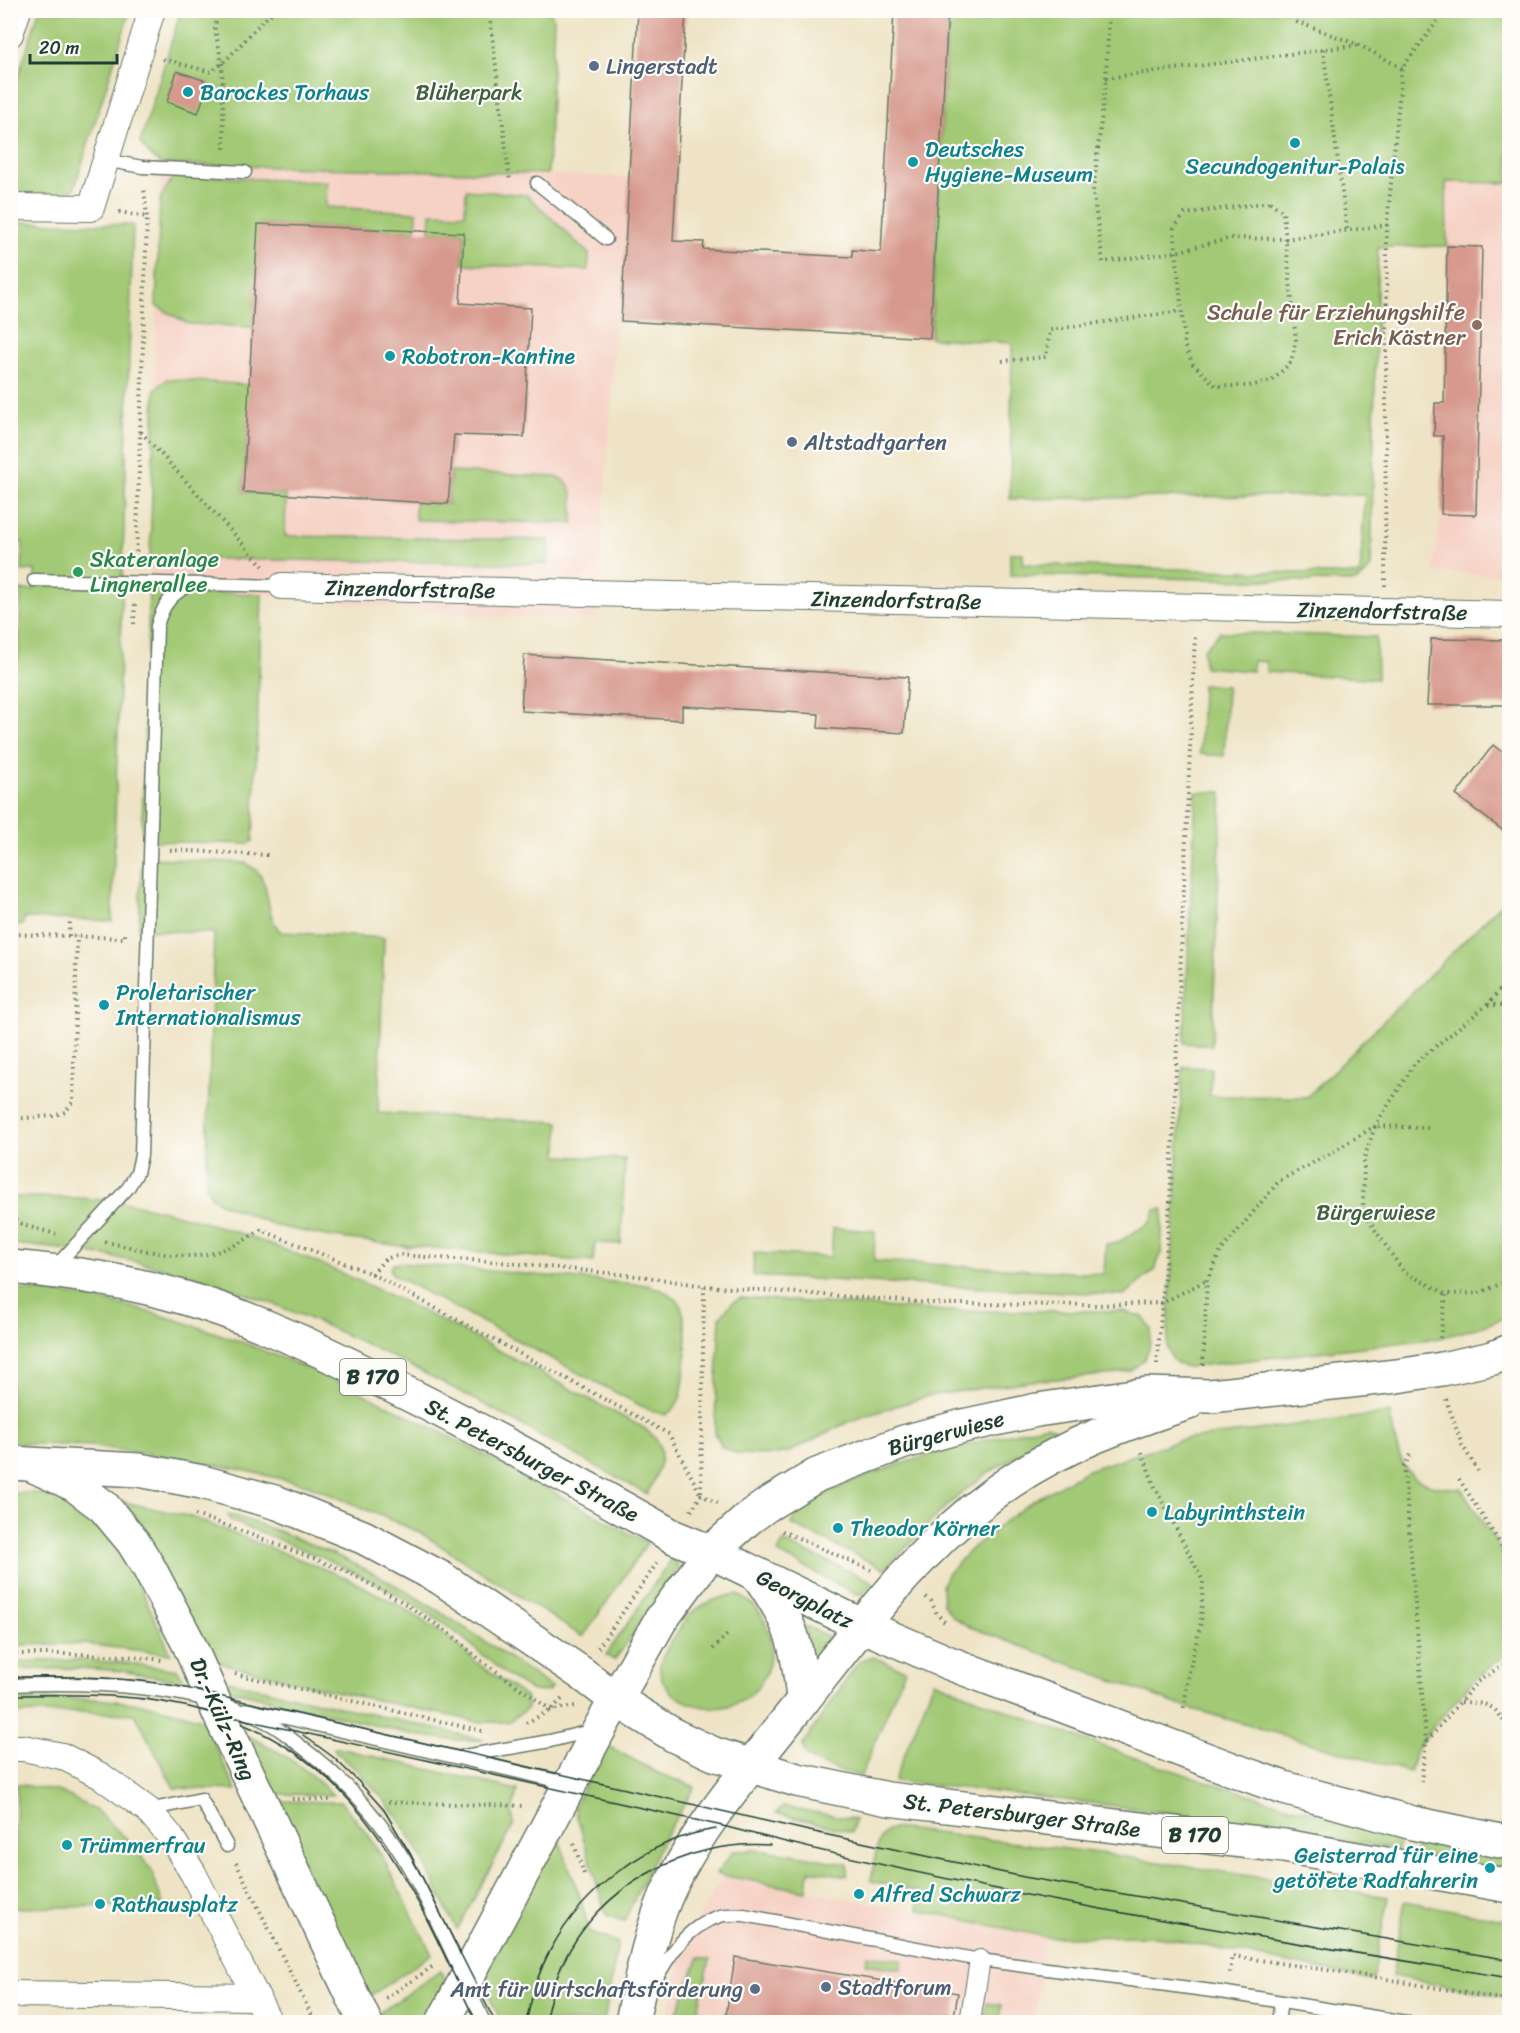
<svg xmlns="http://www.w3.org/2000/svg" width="1520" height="2033" font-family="Sriracha,sans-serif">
  <rect width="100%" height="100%" fill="#fdfcf7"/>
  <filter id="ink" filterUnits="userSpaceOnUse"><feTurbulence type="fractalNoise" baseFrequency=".0167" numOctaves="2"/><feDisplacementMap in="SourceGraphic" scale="12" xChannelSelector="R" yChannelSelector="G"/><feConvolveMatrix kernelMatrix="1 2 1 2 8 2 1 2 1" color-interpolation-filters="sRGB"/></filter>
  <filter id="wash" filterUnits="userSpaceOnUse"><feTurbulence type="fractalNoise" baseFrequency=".008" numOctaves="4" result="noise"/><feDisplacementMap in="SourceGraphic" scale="24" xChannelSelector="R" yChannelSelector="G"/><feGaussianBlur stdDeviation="1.35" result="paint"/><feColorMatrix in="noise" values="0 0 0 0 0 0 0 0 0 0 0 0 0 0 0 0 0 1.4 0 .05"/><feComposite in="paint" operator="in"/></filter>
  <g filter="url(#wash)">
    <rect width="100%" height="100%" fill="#eee3c5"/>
    <!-- built -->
    <g fill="#f6d2c5">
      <path d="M161 164 629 177 621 321 616 327 597 619 487 617 262 594 149 591Z"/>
      <path d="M1445 182 1509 183V576L1433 572 1441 514 1443 437 1434 436 1435 403H1444L1447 246Z"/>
      <path d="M724 1874 1045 1938 1035 2022H666L675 1978 699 1916Z"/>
    </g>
    <!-- green -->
    <g fill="#a2c975" stroke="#608354" stroke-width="1.5">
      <path d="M549 10 554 19 548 174 161 164 150 155 140 143 181 11Z"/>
      <path d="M39 11H130L74 189 67 194 11 193V99Z"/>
      <path d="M948 11H1509V183L1446 182 1447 246 1378 247 1371 567 1362 578 1355 582 1010 575V553H1023V564L1360 575 1365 495 1010 499 1012 343 931 338Z"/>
      <path d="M174 175 327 182 326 207 417 212 416 231 259 224 253 327 189 324 156 306 160 199Z"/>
      <path d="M466 190 527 195 589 254 588 270 463 264 464 233 430 232 431 213 465 214Z"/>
      <path d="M11 222 133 225 112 921 24 918 23 925H11V658H19L21 590H34L35 570 22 571 23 542 11 543Z"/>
      <path d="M167 379 250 385 243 492 286 495 285 536 549 540 548 564 150 558 155 390Z"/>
      <path d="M451 472 556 477C578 484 572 503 573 523L415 520V502L448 504Z"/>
      <path d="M149 591 262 594 253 841 247 844 154 841 146 836 142 830Z"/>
      <path d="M1220 632 1376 637 1377 679 1266 672V662L1253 661 1252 671 1204 667 1203 650Z"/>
      <path d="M1202 685 1227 686 1224 756 1200 754Z"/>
      <path d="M1196 792H1222L1212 1045 1184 1043Z"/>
      <path d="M154 858 245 863C249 865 254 868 257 871 272 889 264 916 281 932L384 938 378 1113 559 1122 558 1156 625 1159 621 1244 595 1243 593 1262 402 1245 409 1247 326 1236 277 1226 220 1203 211 1196 206 1185 214 933 139 930 141 867 145 861Z"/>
      <path d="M1509 896V1316L1483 1326 1440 1338 1188 1367C1176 1365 1172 1360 1167 1348L1183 1067 1211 1068 1210 1096 1307 1097Z"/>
      <path d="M10 1197C51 1198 93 1196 133 1204 316 1242 478 1341 642 1427 673 1446 659 1469 647 1494 495 1412 335 1313 167 1269 116 1256 63 1248 11 1244Z"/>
      <path d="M1163 1209 1161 1253 1155 1270 1124 1295 753 1276 754 1253 831 1257 833 1228 875 1231 874 1261 1104 1274 1106 1244 1117 1243 1151 1222 1155 1210Z"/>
      <path d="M400 1263 647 1285C656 1288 669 1292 676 1299 692 1314 686 1382 679 1401 677 1407 671 1411 666 1415L649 1410 395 1276 391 1272 390 1268 393 1264Z"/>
      <path d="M11 1289C48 1292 86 1295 123 1305 311 1352 478 1452 647 1543L583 1637 419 1532 308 1485 238 1469 168 1457 92 1446 11 1443Z"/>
      <path d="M741 1298 947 1311H1123L1143 1317 1151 1329 1149 1349 1143 1361 1131 1370 1108 1375 1030 1381 928 1396 850 1421 791 1451 773 1455 737 1454 722 1447 715 1433V1420L720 1317 733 1302Z"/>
      <path d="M1390 1413C1399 1462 1401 1489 1461 1488L1509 1563V1652L1472 1682 1433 1727 1416 1750 1410 1772 1179 1705 970 1627 953 1617 943 1604 942 1586 947 1574 972 1548 996 1528 1034 1500 1088 1470 1180 1440Z"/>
      <path d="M1047 1425 1055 1429V1434C1017 1454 979 1476 947 1506 926 1526 906 1548 885 1569L791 1524C810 1478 998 1437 1047 1425Z"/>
      <path d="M10 1493H36L60 1497 71 1503 108 1535 136 1578 171 1654 83 1644 11 1645Z"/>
      <path d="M124 1502 192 1517 347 1578 400 1606 450 1638 477 1663 527 1698V1709L508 1722H479L334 1691 209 1660 138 1523Z"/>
      <path d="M228 1514C276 1529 323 1548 369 1571 433 1604 492 1646 551 1687L548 1691C543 1692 536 1692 530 1690 502 1675 479 1650 454 1631 386 1581 309 1551 231 1521Z"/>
      <path d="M783 1542 874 1582 862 1594H856L778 1553Z"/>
      <path d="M672 1558 678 1565 676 1571 622 1650 614 1660 606 1655Z"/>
      <path d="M736 1594C796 1620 774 1717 705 1707 693 1705 681 1701 672 1693 649 1672 663 1653 677 1633 681 1625 687 1616 694 1611 707 1601 720 1597 736 1594Z"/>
      <path d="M805 1626 830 1637V1640L811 1664Z"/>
      <path d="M873 1657 905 1670 861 1776C848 1773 819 1766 809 1758 804 1754 803 1749 803 1744L855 1667 861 1660Z"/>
      <path d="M80 1660 126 1663 178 1670 184 1682 122 1671 80 1668 11 1670V1662Z"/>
      <path d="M214 1678 484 1740H455L415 1735 218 1687Z"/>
      <path d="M934 1681C1046 1728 1161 1769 1278 1803 1319 1815 1360 1824 1402 1835L1397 1850C1231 1817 1062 1799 894 1781Z"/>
      <path d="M97 1699 150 1705 202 1719 236 1790 174 1788 135 1714 78 1712 11 1714V1700Z"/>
      <path d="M239 1732C275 1747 306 1768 333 1795L269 1794Z"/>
      <path d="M606 1745 658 1773 695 1787 662 1841 624 1921 606 1915 574 1806Z"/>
      <path d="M334 1747 517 1790 512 1812 514 1824 457 1930C444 1904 432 1877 418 1851 398 1812 368 1779 335 1751Z"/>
      <path d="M17 1784 61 1792 97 1811 129 1841 152 1871 163 1905 14 1908Z"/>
      <path d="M273 1801 341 1802 367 1833 383 1858 432 1954 367 1998Z"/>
      <path d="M783 1807 855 1819 852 1832 776 1813Z"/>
      <path d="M893 1828 1099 1853 1388 1897 1373 1980 1157 1936 1046 1937 918 1910 920 1892 871 1881C874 1866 875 1832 893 1828Z"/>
      <path d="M557 1834 579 1894 590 1933 618 1943 604 2022H502C494 2006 483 1991 487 1972Z"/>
      <path d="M1418 1837 1509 1856V1872L1415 1854Z"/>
      <path d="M755 1850 786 1853 848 1864 847 1876 809 1870 807 1891 716 1874 733 1851Z"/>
      <path d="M1405 1901 1509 1921V1997L1392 1976Z"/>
      <path d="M867 1955 902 1960 901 1969 866 1964Z"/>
      <path d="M699 1957 710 1960 695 2022H673Z"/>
      <path d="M440 1971 446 1981 423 2022H378L375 2016Z"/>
      <path d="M987 2003 1001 2005 999 2022H984Z"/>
    </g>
    <g id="blocks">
      <!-- building -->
      <g fill="#d7998d">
        <path d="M638 10H686L673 241 704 242 703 249 852 257V250L881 252 894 10H948L930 338 621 321Z"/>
        <path d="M177 71 209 82 198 113 167 102Z"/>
        <path d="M258 224 464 233 460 303 531 308 524 437 454 435 448 504 243 492Z"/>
        <path d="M1447 246 1482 247 1476 515 1441 514 1443 436H1434L1435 403H1444Z"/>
        <path d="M1431 639 1509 640V705H1427Z"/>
        <path d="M524 655 908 677 904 733 818 728 819 714 736 709 682 706V720L521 711Z"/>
        <path d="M1493 745 1509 757V835L1456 795Z"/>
        <path d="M735 1957 958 1993 953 2022H725Z"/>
      </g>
    </g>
  </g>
  <g filter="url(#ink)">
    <use href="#blocks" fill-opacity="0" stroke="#677767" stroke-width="1.5"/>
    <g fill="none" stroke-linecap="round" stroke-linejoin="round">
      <!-- service casing -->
      <g stroke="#677767" stroke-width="15">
        <g id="service">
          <path d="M105 160 142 167 245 172"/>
          <path d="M537 183 606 239"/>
          <path d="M34 580 282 586"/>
          <path d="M55 1267 128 1188 137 1173 141 1155 157 626C163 604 172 593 192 584"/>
          <path d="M10 1685C92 1682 199 1684 272 1725 281 1730 289 1737 298 1744 344 1778 383 1821 411 1871 438 1920 461 1972 484 2022"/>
          <path d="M248 1709 570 1784"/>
          <path d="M464 1756 550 1741 594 1730"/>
          <path d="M148 1810 201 1799 227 1846"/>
          <path d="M653 1985C668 1956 687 1926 720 1916 727 1914 736 1915 744 1915L980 1960 1227 1993 1406 2022"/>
          <path d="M1278 2022 1281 2002"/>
        </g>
      </g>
      <!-- pedestrian casing -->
      <g stroke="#677767" stroke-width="22">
        <path id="pedestrian" d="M970 2022 980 1960"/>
      </g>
      <!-- minor casing -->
      <g stroke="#677767" stroke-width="28">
        <g id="minor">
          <path d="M10 34 18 10"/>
          <path d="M10 207 91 208 152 10"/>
          <path d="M282 586 1510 614"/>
          <path d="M10 1748H23L62 1756 101 1776 148 1810 170 1836 193 1873 269 2022"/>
          <path d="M10 1994 257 1997"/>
        </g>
      </g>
      <!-- secondary casing -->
      <g stroke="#677767" stroke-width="36">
        <g id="secondary">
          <path d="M32 1465 75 1485 104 1507 133 1542 149 1568 188 1642 219 1713 365 2022"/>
          <path d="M758 1575C791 1621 798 1644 803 1700"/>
          <path d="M443 2022 600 1728 660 1621 711 1552 749 1518 767 1505 817 1475 904 1442 963 1426 1037 1410 1147 1394 1210 1396 1397 1376 1442 1369 1493 1358 1510 1351"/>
          <path d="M632 2022C641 1980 649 1936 666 1896 696 1828 748 1770 793 1713 857 1632 923 1540 1010 1482 1064 1445 1126 1423 1188 1403"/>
        </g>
      </g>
      <!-- primary casing -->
      <g stroke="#677767" stroke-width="36">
        <g id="primary">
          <path d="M10 1267C69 1272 129 1281 185 1298 257 1319 327 1353 394 1387 489 1434 582 1485 674 1537L711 1552 861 1625 949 1663 1245 1774 1284 1788 1413 1823 1510 1843"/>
          <path d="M10 1463 139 1470 202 1482 278 1503 363 1537 441 1578 581 1673 617 1700 675 1736 714 1754 797 1780 888 1799 1284 1846 1510 1886"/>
        </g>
      </g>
      <!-- path -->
      <g stroke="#677767" stroke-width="4" stroke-dasharray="1.5 4.5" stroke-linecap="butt">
        <path d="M217 10 215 29 222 64 224 150"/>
        <path d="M489 10 510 182"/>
        <path d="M1109 10 1106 78 1093 192 1103 262 1176 252 1231 238 1286 239 1387 225"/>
        <path d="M1293 10 1297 22 1359 45 1402 68"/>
        <path d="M1323 49 1347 229"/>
        <path d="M163 59 211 72C235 55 252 29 275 10"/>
        <path d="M1106 78 1359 45"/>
        <path d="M1270 202 1283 212 1296 341 1291 362 1272 381 1249 386H1216L1193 364 1185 347 1174 228 1185 214Z"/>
        <path d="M119 212 147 217"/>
        <path d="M1002 361 1046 357 1050 330 1181 311"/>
        <path d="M141 432 263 566"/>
        <path d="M136 564 147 217 144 188"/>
        <path d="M1385 586 1387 225 1402 68 1446 10"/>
        <path d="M134 624 135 601"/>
        <path d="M170 850 268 855"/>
        <path d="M69 936 70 919"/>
        <path d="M10 944 11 934 125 938V934"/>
        <path d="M1488 1005H1510"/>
        <path d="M10 1119 53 1116 65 1112 73 1102 77 936"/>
        <path d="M1428 1128 1375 1126 1364 1159 1363 1212 1403 1271 1446 1294 1479 1293 1510 1280"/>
        <path d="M10 1218 26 1226 56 1234"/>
        <path d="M105 1242C169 1254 201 1271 261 1230L372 1274 669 1434 701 1495"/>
        <path d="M372 1274 385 1259 399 1255 499 1262 647 1277 704 1286 946 1304 1097 1305 1162 1303 1207 1280"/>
        <path d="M1440 1338 1446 1294"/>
        <path d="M1157 1364 1170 1203 1195 635"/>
        <path d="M1203 1365 1207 1280 1221 1251 1279 1181 1329 1154 1375 1126 1415 1063 1487 1005 1510 978"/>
        <path d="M1446 1399 1462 1445 1478 1471"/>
        <path d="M1142 1452 1154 1485 1203 1581 1201 1623 1189 1672 1183 1712"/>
        <path d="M1410 1455 1404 1467 1426 1742"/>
        <path d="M1459 1479 1510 1559"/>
        <path d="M701 1492 704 1286"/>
        <path d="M691 1511 701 1495 720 1504"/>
        <path d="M195 1515 223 1524 346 1571 401 1601 452 1635 479 1659 551 1710 575 1706"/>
        <path d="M782 1531 871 1570"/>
        <path d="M926 1597 931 1601 937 1614 947 1625"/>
        <path d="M598 1648 657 1563"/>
        <path d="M713 1649 729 1633"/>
        <path d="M10 1654C61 1654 112 1653 162 1660"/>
        <path d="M235 1674 482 1731"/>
        <path d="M1461 1702C1491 1703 1495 1705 1510 1731"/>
        <path d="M526 1723 551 1710 564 1697"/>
        <path d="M1421 1782 1426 1742 1477 1682 1510 1660"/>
        <path d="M292 1799 333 1800"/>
        <path d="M388 1802 525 1806"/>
        <path d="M1504 1802 1510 1787"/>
        <path d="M574 1844 585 1877"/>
        <path d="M236 1863 315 2022"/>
        <path d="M1230 1973 1232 1956 1381 1978 1510 2001"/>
        <path d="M386 1998 435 1965"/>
      </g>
      <!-- service -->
      <use href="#service" stroke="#fff" stroke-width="12"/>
      <!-- pedestrian -->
      <use href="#pedestrian" stroke="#fff" stroke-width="20"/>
      <!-- minor -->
      <use href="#minor" stroke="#fff" stroke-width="26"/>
      <!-- secondary -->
      <use href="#secondary" stroke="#fff" stroke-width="33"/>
      <!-- primary -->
      <use href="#primary" stroke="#fff" stroke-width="33"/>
      <!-- tram -->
      <g stroke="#1f3d34" stroke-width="1.5">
        <path d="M10 1677C76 1676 140 1676 204 1692"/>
        <path d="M197 1691 805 1830 1024 1877 1510 1960"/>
        <path d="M10 1695C78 1694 143 1693 208 1712"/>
        <path d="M201 1710 727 1827C984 1895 1247 1935 1510 1978"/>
        <path d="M242 1724C371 1776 420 1905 476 2022"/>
        <path d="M303 1735 333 1757 359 1782 384 1810 411 1855 495 2022"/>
        <path d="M526 2022C532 1997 538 1971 551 1949 583 1889 648 1839 716 1829"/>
        <path d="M545 2022C549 2003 554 1983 562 1965 597 1887 686 1839 770 1845"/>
      </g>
    </g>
  </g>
  <!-- markers -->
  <g fill="#5c6f8a" stroke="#fdfcf7" stroke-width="2">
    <circle cx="594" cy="66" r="6"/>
    <circle cx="792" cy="442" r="6"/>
    <circle cx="826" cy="1987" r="6"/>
    <circle cx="755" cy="1989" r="6"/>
  </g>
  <g fill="#0f9aa8" stroke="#fdfcf7" stroke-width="2">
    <circle cx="188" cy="92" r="6"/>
    <circle cx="1295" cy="143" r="6"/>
    <circle cx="913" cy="162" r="6"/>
    <circle cx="390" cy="356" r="6"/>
    <circle cx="104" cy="1005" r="6"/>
    <circle cx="1152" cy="1512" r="6"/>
    <circle cx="838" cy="1528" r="6"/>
    <circle cx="67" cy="1845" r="6"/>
    <circle cx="1490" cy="1868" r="6"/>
    <circle cx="859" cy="1894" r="6"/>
    <circle cx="100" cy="1904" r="6"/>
  </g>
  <circle fill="#8d6e63" stroke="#fdfcf7" stroke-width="2" cx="1477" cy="325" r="6"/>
  <circle fill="#2e9e5b" stroke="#fdfcf7" stroke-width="2" cx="78" cy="572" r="6"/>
  <g text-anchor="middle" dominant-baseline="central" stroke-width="4.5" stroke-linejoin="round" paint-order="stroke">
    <!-- shield labels -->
    <g fill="#fdfcf7" stroke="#62766e" stroke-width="1.5">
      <rect x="340" y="1359" width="66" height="36" rx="4.5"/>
      <rect x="1162" y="1817" width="66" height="36" rx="4.5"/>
    </g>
    <g font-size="21" font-weight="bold" fill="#1f3d34">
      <text x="373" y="1377">B 170</text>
      <text x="1195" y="1835">B 170</text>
    </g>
    <!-- service labels -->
    <g font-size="22" fill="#4e5e75" stroke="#fdfcf7" text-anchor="start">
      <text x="606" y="66">Lingerstadt</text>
      <text x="804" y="442">Altstadtgarten</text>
      <text x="838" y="1987">Stadtforum</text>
      <text x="743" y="1989" text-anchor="end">Amt für Wirtschaftsförderung</text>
    </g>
    <!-- culture labels -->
    <g font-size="22" fill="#0d838f" stroke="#fdfcf7" text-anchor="start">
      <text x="200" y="92">Barockes Torhaus</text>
      <text x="925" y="149">Deutsches<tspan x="925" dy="25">Hygiene-Museum</tspan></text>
      <text x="1295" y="166" text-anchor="middle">Secundogenitur-Palais</text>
      <text x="402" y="356">Robotron-Kantine</text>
      <text x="116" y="992">Proletarischer<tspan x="116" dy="25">Internationalismus</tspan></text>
      <text x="1164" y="1512">Labyrinthstein</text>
      <text x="850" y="1528">Theodor Körner</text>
      <text x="79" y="1845">Trümmerfrau</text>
      <text x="1478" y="1855" text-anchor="end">Geisterrad für eine<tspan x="1478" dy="25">getötete Radfahrerin</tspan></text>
      <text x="871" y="1894">Alfred Schwarz</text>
      <text x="112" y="1904">Rathausplatz</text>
    </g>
    <!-- park labels -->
    <g font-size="22" fill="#406044" stroke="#fdfcf7">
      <text x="469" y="92">Blüherpark</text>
      <text x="1376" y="1212">Bürgerwiese</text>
    </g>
    <!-- education labels -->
    <g font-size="22" fill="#785e54" stroke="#fdfcf7" text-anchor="end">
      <text x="1465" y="312">Schule für Erziehungshilfe<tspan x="1465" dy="25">Erich Kästner</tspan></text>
    </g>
    <!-- leisure labels -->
    <g font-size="22" fill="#27864d" stroke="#fdfcf7" text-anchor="start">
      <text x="90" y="559">Skateranlage<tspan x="90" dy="25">Lingnerallee</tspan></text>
    </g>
    <!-- street labels -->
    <g font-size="22" fill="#1f3d34" stroke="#fdfcf7">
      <text transform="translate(410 589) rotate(1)">Zinzendorfstraße</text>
      <text transform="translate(896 600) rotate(1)">Zinzendorfstraße</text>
      <text transform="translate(1382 611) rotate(1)">Zinzendorfstraße</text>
      <text transform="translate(946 1433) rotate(-15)">Bürgerwiese</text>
      <text transform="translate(532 1460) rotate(28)">St. Petersburger Straße</text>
      <text transform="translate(805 1599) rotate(27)">Georgplatz</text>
      <text transform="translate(223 1719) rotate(66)">Dr.-Külz-Ring</text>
      <text transform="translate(1022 1815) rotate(7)">St. Petersburger Straße</text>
    </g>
  </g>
  <!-- margin -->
  <rect width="1520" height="2033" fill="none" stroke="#fdfcf7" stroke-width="36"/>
  <!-- scale -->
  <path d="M30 54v9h87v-9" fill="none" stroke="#1f3d34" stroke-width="3"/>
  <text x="39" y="54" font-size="18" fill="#1f3d34" stroke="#fdfcf7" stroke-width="4.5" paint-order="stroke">20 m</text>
</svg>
